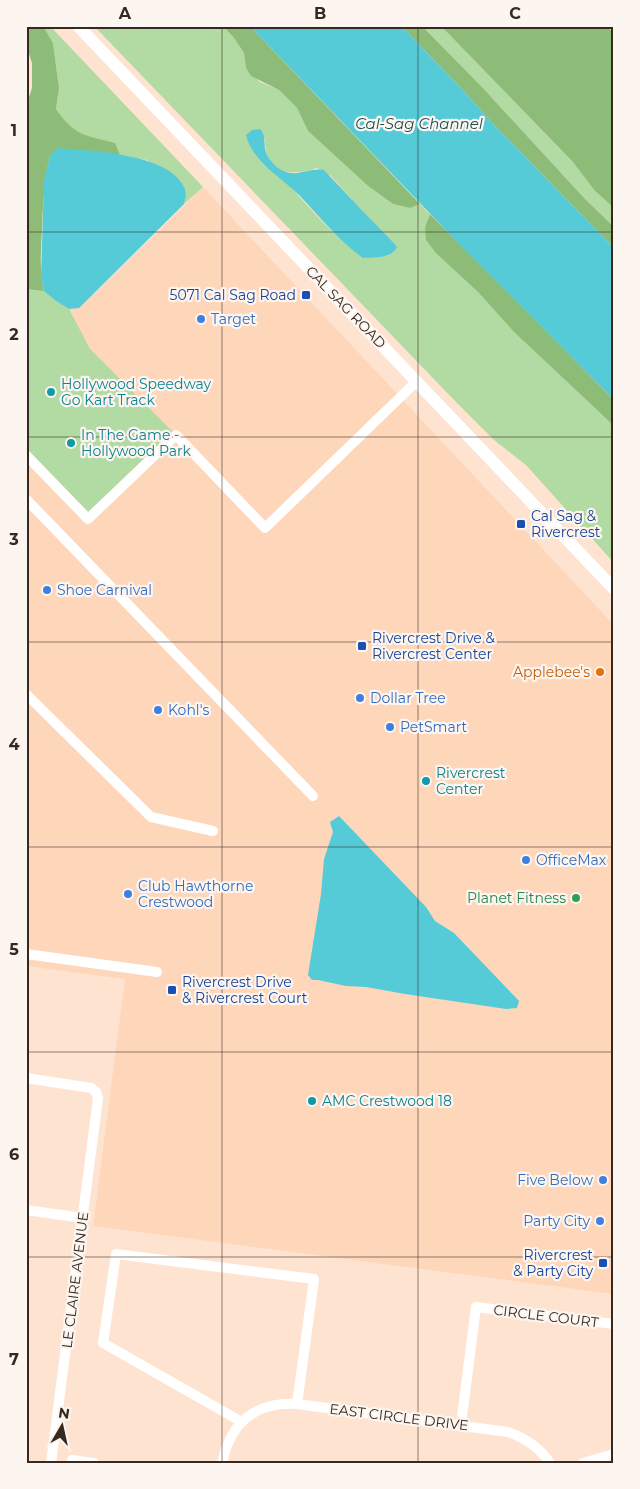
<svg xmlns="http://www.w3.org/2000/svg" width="640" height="1489" font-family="Montserrat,sans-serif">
  <rect width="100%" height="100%" fill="#ffe3d1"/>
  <!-- built -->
  <path fill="#fed6ba" d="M203 187 614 625V1294L93 1226 125 979 26 966V289L44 291 56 301 94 294Z"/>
  <!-- green -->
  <g fill="#b2daa3" fill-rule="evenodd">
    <path d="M43 26H50L203 187 184 204 186 191 147 160 120 155 114 143C84 135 75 136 56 109L59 88 53 43Z"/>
    <path d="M94 26H223L234 38 244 53 246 68 260 82 279 90 297 108 308 131 368 186 393 204 410 208 420 204 430 214 425 227 477 291 514 332 614 426V563L526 465 494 440 456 402ZM246 135 265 138C265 172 288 178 317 168L331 176 359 207 392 241 395 251 389 255 363 257C319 225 283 176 246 135Z"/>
    <path d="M422 26H441L572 161 595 191 614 208V227L585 199 482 87Z"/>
    <path d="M26 289 44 291 56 301 69 309 90 349 176 435 88 519 26 455Z"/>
  </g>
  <!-- forest -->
  <g fill="#8cbc78">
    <path d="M26 26H43L53 43 59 88 56 109C75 136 84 135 115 143L120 155 76 150 50 156C44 180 43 204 42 229 41 250 39 270 44 291L26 289V107L32 88V63L26 45Z"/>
    <path d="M223 26H250L420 204 410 208 393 204 368 186 308 131 297 108 279 90 251 76 246 68 244 53 234 38Z"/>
    <path d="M401 26H422L482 87 585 199 614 227V248L494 125 460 87Z"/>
    <path d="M441 26H606L614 33V208L595 191 572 161Z"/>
    <path d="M430 214 614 400V426L514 332 477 291 436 253 426 240 425 227Z"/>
  </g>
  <!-- water -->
  <g fill="#55cbd8">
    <path d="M250 26H401L460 87 494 125 614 248V400L466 251Z"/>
    <path d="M260 129C267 136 263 144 266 152 268 158 273 164 278 168 296 180 306 167 324 170L359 207 392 241 397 247C392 259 373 257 363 258 338 240 320 217 299 195 281 177 252 161 246 135L252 130Z"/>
    <path d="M57 148C91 151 171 153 185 189 187 194 185 200 184 204L79 308 69 309 56 301 44 291 41 276 44 180 50 156Z"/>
    <path d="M339 816 426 907 435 921 454 933 519 1001 517 1008 506 1009 405 994 366 987 346 986 318 980H312L308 975 321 894 324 859 333 832 330 822Z"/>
  </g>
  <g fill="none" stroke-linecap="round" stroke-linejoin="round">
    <!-- minor -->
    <g stroke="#fff" stroke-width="10">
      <path d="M26 455 88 519 176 435 265 528 417 381"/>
      <path d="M26 499 313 796"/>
      <path d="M26 694 151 817 213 831"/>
      <path d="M26 954 157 972"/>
      <path d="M26 1078 91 1088 96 1092 98 1098 51 1463"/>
      <path d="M26 1210 83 1218"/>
      <path d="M242 1422 103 1343 116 1254 314 1279 297 1404"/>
      <path d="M461 1424 476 1307 614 1324"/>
      <path d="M72 1460 94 1463"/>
      <path d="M222 1463C231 1421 255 1402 297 1404L508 1432C525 1438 539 1447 550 1463"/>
      <path d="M583 1463 614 1454"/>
    </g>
    <!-- major -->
    <path stroke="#fff" stroke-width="12" d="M78 26 614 589"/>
  </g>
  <!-- grid -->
  <path fill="none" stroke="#352920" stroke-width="1" stroke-opacity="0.55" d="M222 26V1463M418 26V1463M26 232H614M26 437H614M26 642H614M26 847H614M26 1052H614M26 1257H614"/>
  <!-- markers -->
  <g fill="#1a4fb4" stroke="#fcf5f0" stroke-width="2">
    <rect x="301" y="290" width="10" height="10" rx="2.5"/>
    <rect x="516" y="519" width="10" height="10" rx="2.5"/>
    <rect x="357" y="641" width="10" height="10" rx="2.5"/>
    <rect x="167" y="985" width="10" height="10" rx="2.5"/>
    <rect x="598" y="1258" width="10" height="10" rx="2.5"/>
  </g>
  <g fill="#3f7fe0" stroke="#fcf5f0" stroke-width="2">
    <circle cx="201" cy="319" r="5"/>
    <circle cx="47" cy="590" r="5"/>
    <circle cx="360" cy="698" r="5"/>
    <circle cx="158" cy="710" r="5"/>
    <circle cx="390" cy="727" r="5"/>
    <circle cx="526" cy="860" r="5"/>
    <circle cx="128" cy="894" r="5"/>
    <circle cx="603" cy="1180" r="5"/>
    <circle cx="600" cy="1221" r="5"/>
  </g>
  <g fill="#0f9aa8" stroke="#fcf5f0" stroke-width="2">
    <circle cx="51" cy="392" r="5"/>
    <circle cx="71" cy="443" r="5"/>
    <circle cx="426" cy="781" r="5"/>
    <circle cx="312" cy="1101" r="5"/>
  </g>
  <circle fill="#e8710a" stroke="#fcf5f0" stroke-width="2" cx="600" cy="672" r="5"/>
  <circle fill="#2e9e5b" stroke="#fcf5f0" stroke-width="2" cx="576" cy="898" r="5"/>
  <g text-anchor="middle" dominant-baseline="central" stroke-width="4.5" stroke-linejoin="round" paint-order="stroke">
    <!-- transit labels -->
    <g font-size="14" fill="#164399" stroke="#fcf5f0" text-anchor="start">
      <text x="296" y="295" text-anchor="end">5071 Cal Sag Road</text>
      <text x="531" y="516">Cal Sag &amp;<tspan x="531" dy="16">Rivercrest</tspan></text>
      <text x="372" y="638">Rivercrest Drive &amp;<tspan x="372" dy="16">Rivercrest Center</tspan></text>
      <text x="182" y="982">Rivercrest Drive<tspan x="182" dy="16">&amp; Rivercrest Court</tspan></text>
      <text x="593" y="1255" text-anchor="end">Rivercrest<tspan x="593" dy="16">&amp; Party City</tspan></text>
    </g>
    <!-- street labels -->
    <g font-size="14" fill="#352920" stroke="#fcf5f0">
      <text transform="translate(346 307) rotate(46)">CAL SAG ROAD</text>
      <text transform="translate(75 1280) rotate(-83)">LE CLAIRE AVENUE</text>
      <text transform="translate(546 1316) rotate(7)">CIRCLE COURT</text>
      <text transform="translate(399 1417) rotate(7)">EAST CIRCLE DRIVE</text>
    </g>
    <!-- shop labels -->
    <g font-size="14" fill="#366cbe" stroke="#fcf5f0" text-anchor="start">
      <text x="211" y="319">Target</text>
      <text x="57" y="590">Shoe Carnival</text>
      <text x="370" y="698">Dollar Tree</text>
      <text x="168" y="710">Kohl's</text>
      <text x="400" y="727">PetSmart</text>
      <text x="536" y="860">OfficeMax</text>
      <text x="138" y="886">Club Hawthorne<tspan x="138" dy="16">Crestwood</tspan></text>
      <text x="593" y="1180" text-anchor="end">Five Below</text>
      <text x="590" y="1221" text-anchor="end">Party City</text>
    </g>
    <!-- culture labels -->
    <g font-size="14" fill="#0d838f" stroke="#fcf5f0" text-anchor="start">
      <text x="61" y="384">Hollywood Speedway<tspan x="61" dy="16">Go Kart Track</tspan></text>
      <text x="81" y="435">In The Game -<tspan x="81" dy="16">Hollywood Park</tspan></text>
      <text x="436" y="773">Rivercrest<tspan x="436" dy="16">Center</tspan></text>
      <text x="322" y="1101">AMC Crestwood 18</text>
    </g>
    <!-- food labels -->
    <g font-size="14" fill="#c56008" stroke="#fcf5f0" text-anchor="end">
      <text x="590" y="672">Applebee's</text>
    </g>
    <!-- leisure labels -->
    <g font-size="14" fill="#27864d" stroke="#fcf5f0" text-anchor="end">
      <text x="566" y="898">Planet Fitness</text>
    </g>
    <!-- water labels -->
    <g font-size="15" font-style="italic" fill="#1a4e53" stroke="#fcf5f0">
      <text x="419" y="123">Cal-Sag Channel</text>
    </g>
  </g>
  <!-- border -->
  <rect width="640" height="1489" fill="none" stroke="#fcf5f0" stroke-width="55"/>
  <!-- north arrow -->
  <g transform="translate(62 1426) rotate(9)" stroke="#fcf5f0" stroke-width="4" paint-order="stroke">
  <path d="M0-4L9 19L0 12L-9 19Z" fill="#352920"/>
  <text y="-8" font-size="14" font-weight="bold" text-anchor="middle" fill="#352920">N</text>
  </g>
  <rect x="28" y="28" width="584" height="1434" fill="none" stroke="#352920" stroke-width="2"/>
  <g font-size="16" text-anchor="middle" font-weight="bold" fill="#352920">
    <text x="125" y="19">A</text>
    <text x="320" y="19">B</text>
    <text x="515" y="19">C</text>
    <text x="14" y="136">1</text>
    <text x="14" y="340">2</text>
    <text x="14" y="545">3</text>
    <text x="14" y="750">4</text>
    <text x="14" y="955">5</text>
    <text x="14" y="1160">6</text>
    <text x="14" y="1365">7</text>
  </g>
</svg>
